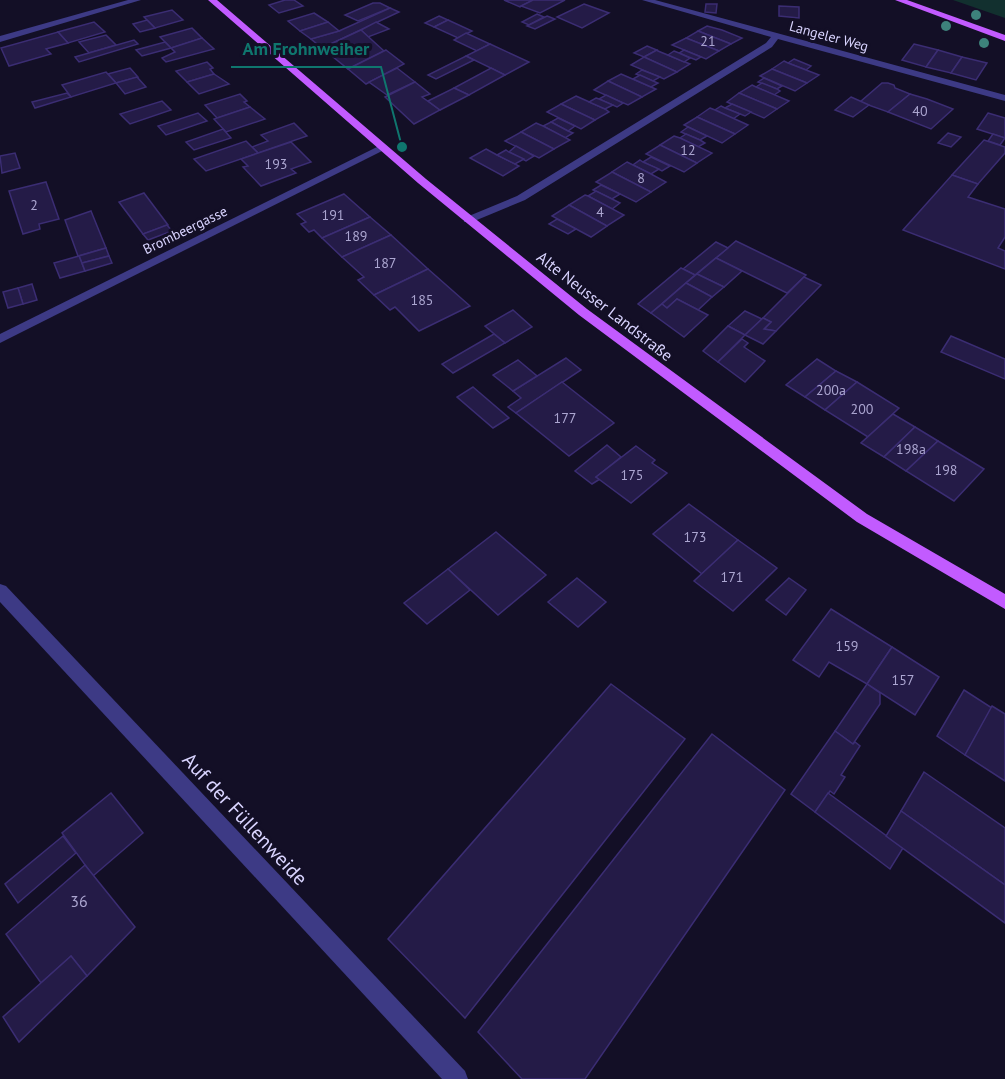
<svg xmlns="http://www.w3.org/2000/svg" width="1005" height="1079" font-family="'PT Sans',sans-serif">
  <rect width="100%" height="100%" fill="#130f26"/>
  <!-- green -->
  <path fill="#12302f" d="M953 0H1005V18Z"/>
  <!-- building -->
  <g fill="#241b47" stroke="#3b2d73" stroke-width="1.5">
    <path d="M285 0H294L303 6 279 13 269 5Z"/>
    <path d="M504 0H533L520 7Z"/>
    <path d="M533 0H565L540 13 521 6Z"/>
    <path d="M373 3H380L390 8 358 21 345 15Z"/>
    <path d="M584 4 609 13 582 28 557 17Z"/>
    <path d="M706 4H717L716 13 705 12Z"/>
    <path d="M779 6 799 7V18L779 16Z"/>
    <path d="M390 8 399 12 322 48 311 39 339 31Z"/>
    <path d="M172 10 183 20 155 28 144 17Z"/>
    <path d="M314 13 328 22 300 31 288 21Z"/>
    <path d="M537 14 544 17 529 25 522 22Z"/>
    <path d="M439 16 448 20 434 27 425 23Z"/>
    <path d="M547 16 555 19 535 29 527 26Z"/>
    <path d="M147 20 155 28 140 32 133 24Z"/>
    <path d="M448 20 472 31 458 38 434 27Z"/>
    <path d="M94 22 105 32 68 43 58 32Z"/>
    <path d="M328 22 339 31 311 39 300 31Z"/>
    <path d="M376 22 389 29 368 37 361 30Z"/>
    <path d="M707 26 722 30 742 38 731 44 698 31Z"/>
    <path d="M192 28 202 38 171 48 160 37Z"/>
    <path d="M361 30 384 51 348 69 322 48Z"/>
    <path d="M698 31 731 44 719 51 686 38Z"/>
    <path d="M58 32 68 43 46 49 51 54 9 66 1 48Z"/>
    <path d="M466 33 490 44 477 51 454 40Z"/>
    <path d="M106 35 116 45 89 53 79 42Z"/>
    <path d="M202 38 214 49 166 62 162 58 175 52 171 48Z"/>
    <path d="M686 38 719 51 706 59 672 45Z"/>
    <path d="M134 40 138 44 79 62 75 57Z"/>
    <path d="M165 42 171 48 142 56 136 50Z"/>
    <path d="M490 44 529 62 505 75 466 56Z"/>
    <path d="M914 44 938 50 926 67 902 60Z"/>
    <path d="M647 46 657 50 644 57 634 53Z"/>
    <path d="M386 50 404 64 366 84 348 69Z"/>
    <path d="M657 50 658 51 690 64 677 72 644 57Z"/>
    <path d="M684 50 701 57 696 60 679 53Z"/>
    <path d="M938 50 962 57 951 73 926 67Z"/>
    <path d="M674 51 679 53 690 58 684 62 668 55Z"/>
    <path d="M466 56 474 60 436 79 428 75Z"/>
    <path d="M644 57 677 72 664 79 631 65Z"/>
    <path d="M962 57 987 63 976 80 951 73Z"/>
    <path d="M794 59 811 66 806 70 788 63Z"/>
    <path d="M784 61 788 63 819 75 807 83 772 69Z"/>
    <path d="M207 62 213 68 210 69 214 74 187 82 176 71Z"/>
    <path d="M130 68 138 77 116 83 108 74Z"/>
    <path d="M397 68 415 82 387 95 369 82Z"/>
    <path d="M491 68 505 75 469 95 454 88Z"/>
    <path d="M772 69 807 83 795 91 760 76Z"/>
    <path d="M642 70 660 77 653 81 636 74Z"/>
    <path d="M106 72 116 83 71 97 62 85Z"/>
    <path d="M214 74 229 84 199 94 187 82Z"/>
    <path d="M621 74 651 87 656 89 642 97 608 81Z"/>
    <path d="M640 75 653 81 658 83 651 87 633 79Z"/>
    <path d="M137 77 146 87 125 94 116 83Z"/>
    <path d="M764 78 782 86 777 89 758 82Z"/>
    <path d="M608 81 642 97 628 105 594 90Z"/>
    <path d="M415 82 430 94 422 97 440 110 414 124 385 97Z"/>
    <path d="M762 83 777 89 780 91 774 95 756 87Z"/>
    <path d="M882 83H888L894 85 895 88 910 94 888 112 860 102Z"/>
    <path d="M752 85 756 87 789 101 777 109 739 93Z"/>
    <path d="M454 88 469 95 440 110 428 101Z"/>
    <path d="M67 93 71 97 35 108 32 102Z"/>
    <path d="M739 93 777 109 764 118 727 102Z"/>
    <path d="M240 94 247 101 244 102 250 107 217 118 205 105Z"/>
    <path d="M910 94 927 99 953 109 931 129 888 112Z"/>
    <path d="M606 95 623 103 617 107 599 99Z"/>
    <path d="M576 96 605 109 609 112 595 120 561 104Z"/>
    <path d="M851 97 869 105 853 117 835 110Z"/>
    <path d="M596 98 599 99 613 105 605 109 589 102Z"/>
    <path d="M162 101 171 110 130 124 120 114Z"/>
    <path d="M561 104 595 120 581 129 547 112Z"/>
    <path d="M732 104 751 112 745 116 725 108Z"/>
    <path d="M721 106 725 108 740 114 733 119 715 110Z"/>
    <path d="M250 107 265 119 226 132 214 119Z"/>
    <path d="M710 108 715 110 748 125 735 134 697 117Z"/>
    <path d="M198 113 207 121 166 135 158 126Z"/>
    <path d="M988 113 1005 118V138L977 129Z"/>
    <path d="M697 117 735 134 722 143 684 125Z"/>
    <path d="M558 118 575 126 568 131 551 122Z"/>
    <path d="M551 122 568 131 573 133 565 138 543 126Z"/>
    <path d="M294 123 307 136 258 153 252 147 268 141 261 135Z"/>
    <path d="M536 123 543 126 570 140 554 149 521 132Z"/>
    <path d="M688 127 707 136 700 140 681 132Z"/>
    <path d="M223 129 231 138 194 150 186 142Z"/>
    <path d="M521 132 554 149 539 158 505 141Z"/>
    <path d="M948 133 961 137 951 147 938 143Z"/>
    <path d="M686 134 700 140 705 143 698 147 680 138Z"/>
    <path d="M993 134 1005 138 1000 145 988 141Z"/>
    <path d="M674 136 680 138 712 153 697 163 660 145Z"/>
    <path d="M984 140 1005 147V153L978 184 952 175Z"/>
    <path d="M246 141 258 153 206 171 194 159Z"/>
    <path d="M291 142 311 162 291 169 296 173 261 186 243 167 248 166 241 159Z"/>
    <path d="M660 145 697 163 684 172 646 154Z"/>
    <path d="M516 146 534 156 526 161 509 152Z"/>
    <path d="M486 149 497 155 519 166 503 176 470 158Z"/>
    <path d="M506 150 509 152 524 159 515 164 497 155Z"/>
    <path d="M15 153 20 168 2 173 0 156Z"/>
    <path d="M651 157 670 166 662 171 643 162Z"/>
    <path d="M640 160 643 162 659 169 651 174 633 165Z"/>
    <path d="M627 162 651 174 666 182 651 192 612 172Z"/>
    <path d="M612 172 651 192 636 202 596 182Z"/>
    <path d="M952 175 978 184 968 197 1005 209V237L998 248 1005 251V269L903 230Z"/>
    <path d="M46 182 59 219 39 224 40 229 23 234 9 191Z"/>
    <path d="M601 185 620 194 612 199 593 190Z"/>
    <path d="M596 191 620 203 612 209 588 196Z"/>
    <path d="M144 193 168 225 143 234 119 202Z"/>
    <path d="M344 194 370 217 322 238 314 230 309 232 301 224 306 222 297 214Z"/>
    <path d="M585 195 588 196 624 215 607 226 569 205Z"/>
    <path d="M569 205 607 226 591 237 552 216Z"/>
    <path d="M91 211 106 248 78 256 65 220Z"/>
    <path d="M370 217 391 235 342 257 322 238Z"/>
    <path d="M557 219 576 229 568 234 549 224Z"/>
    <path d="M167 225 172 231 148 240 143 234Z"/>
    <path d="M391 235 428 269 374 295 358 280 364 277 342 257Z"/>
    <path d="M736 241 806 275 787 293 716 258Z"/>
    <path d="M716 242 728 248 695 275 683 269Z"/>
    <path d="M106 248 109 256 82 263 79 256Z"/>
    <path d="M79 256 85 271 60 278 54 263Z"/>
    <path d="M109 256 112 263 85 271 82 263Z"/>
    <path d="M716 258 742 271 724 287 697 274Z"/>
    <path d="M681 268 695 275 651 313 638 304Z"/>
    <path d="M428 269 470 306 419 331 395 307 390 310 374 295Z"/>
    <path d="M697 274 724 287 712 297 686 283Z"/>
    <path d="M804 277 821 285 776 331 764 329 771 322 763 318Z"/>
    <path d="M686 283 712 297 698 310 677 299 667 308 662 304Z"/>
    <path d="M32 284 37 300 23 304 18 288Z"/>
    <path d="M18 288 23 304 8 308 3 292Z"/>
    <path d="M677 299 708 315 684 337 651 313 662 304 667 308Z"/>
    <path d="M513 310 532 327 505 343 485 326Z"/>
    <path d="M745 311 762 319 745 335 728 326Z"/>
    <path d="M763 318 771 322 764 329 776 331 763 344 745 335Z"/>
    <path d="M728 326 745 335 718 362 703 351Z"/>
    <path d="M494 334 505 343 453 373 442 364Z"/>
    <path d="M951 336 1005 359V379L941 352Z"/>
    <path d="M742 339 748 343 744 347 765 361 745 382 718 362Z"/>
    <path d="M566 358 581 370 516 413 508 407 521 398 513 391Z"/>
    <path d="M817 359 836 371 805 397 786 385Z"/>
    <path d="M518 360 537 376 513 391 493 375Z"/>
    <path d="M836 371 857 382 825 410 805 397Z"/>
    <path d="M562 382 614 423 569 456 516 413Z"/>
    <path d="M857 382 899 408 868 437 825 410Z"/>
    <path d="M473 387 509 418 493 428 457 397Z"/>
    <path d="M893 414 915 427 884 457 861 443Z"/>
    <path d="M915 427 938 441 906 471 884 457Z"/>
    <path d="M938 441 984 469 954 501 906 471Z"/>
    <path d="M607 445 621 457 596 477 600 479 592 484 575 471Z"/>
    <path d="M636 446 655 460 652 463 667 473 631 503 596 477Z"/>
    <path d="M689 504 738 540 702 574 653 534Z"/>
    <path d="M496 532 546 575 498 615 448 569Z"/>
    <path d="M738 540 777 568 733 611 694 581Z"/>
    <path d="M448 569 470 590 427 624 404 603Z"/>
    <path d="M577 578 606 602 578 627 548 602Z"/>
    <path d="M789 578 806 590 786 615 766 600Z"/>
    <path d="M831 609 892 647 867 684 829 662 819 677 793 660Z"/>
    <path d="M892 647 939 677 915 715 867 684Z"/>
    <path d="M611 684 685 739 465 1018 388 939Z"/>
    <path d="M867 684 880 693V704L853 744 835 731Z"/>
    <path d="M964 690 992 708 965 755 937 736Z"/>
    <path d="M992 706 1005 714V781L965 755Z"/>
    <path d="M835 731 853 744 855 742 860 746 841 775 845 777 834 794 830 791 815 812 791 794Z"/>
    <path d="M712 734 785 790 585 1079H522L478 1032Z"/>
    <path d="M924 772 1005 828V885L901 811Z"/>
    <path d="M111 793 143 833 93 876 62 833Z"/>
    <path d="M828 793 903 848 890 869 815 812Z"/>
    <path d="M901 811 1005 885V923L886 836Z"/>
    <path d="M63 836 76 853 18 903 5 884Z"/>
    <path d="M85 865 135 927 87 976 71 956 41 983 6 934Z"/>
    <path d="M71 956 87 976 19 1042 3 1017Z"/>
  </g>
  <g fill="none" stroke-linecap="round" stroke-linejoin="round">
    <!-- minor -->
    <g fill="#3d3a85" fill-rule="evenodd">
      <path d="M128 0H141L0 42V36Z"/>
      <path d="M642 0H655L1005 95V101L778 39 772 47 525 200 472 222H464V218L517 196 766 43 771 37Z"/>
      <path d="M379 146 388 148 0 343V334Z"/>
      <path d="M0 584 6 586 465 1071 468 1079H442L0 602Z"/>
    </g>
    <!-- major -->
    <g fill="#c25bff" fill-rule="evenodd">
      <path d="M208 0H217L426 179 587 309 867 514 1005 594V609L857 522 579 315 418 183Z"/>
      <path d="M895 0H907L1005 35V41Z"/>
    </g>
  </g>
  <!-- trees -->
  <g fill="#3d827b">
    <circle cx="976" cy="15" r="5"/>
    <circle cx="946" cy="26" r="5"/>
    <circle cx="984" cy="43" r="5"/>
  </g>
  <g text-anchor="middle" dominant-baseline="central" stroke-width="6" stroke-linejoin="round" paint-order="stroke">
    <!-- far-street labels -->
    <g font-size="14" fill="#d9d4ff" stroke="#130f26">
      <text transform="translate(829 36) rotate(15)">Langeler Weg</text>
      <text transform="translate(185 230) rotate(-26)">Brombeergasse</text>
    </g>
    <!-- number labels -->
    <g font-size="14" fill="#aca6d1">
      <text x="708" y="41">21</text>
      <text x="920" y="111">40</text>
      <text x="688" y="150">12</text>
      <text x="276" y="164">193</text>
      <text x="641" y="178">8</text>
      <text x="34" y="205">2</text>
      <text x="600" y="212">4</text>
      <text x="333" y="215">191</text>
      <text x="356" y="236">189</text>
      <text x="385" y="263">187</text>
      <text x="422" y="300">185</text>
      <text x="831" y="390">200a</text>
      <text x="862" y="409">200</text>
      <text x="565" y="418">177</text>
      <text x="911" y="449">198a</text>
      <text x="946" y="470">198</text>
      <text x="632" y="475">175</text>
      <text x="695" y="537">173</text>
      <text x="732" y="577">171</text>
      <text x="847" y="646">159</text>
      <text x="903" y="680">157</text>
    </g>
    <!-- street labels -->
    <g font-size="16" fill="#d9d4ff" stroke="#130f26">
      <text transform="translate(605 306) rotate(38)">Alte Neusser Landstraße</text>
    </g>
    <!-- near-number labels -->
    <g font-size="16" fill="#aca6d1">
      <text x="79" y="901">36</text>
    </g>
    <!-- near-street labels -->
    <g font-size="20" fill="#d9d4ff" stroke="#130f26">
      <text transform="translate(245 819) rotate(47)">Auf der Füllenweide</text>
    </g>
  </g>
  <!-- callouts -->
  <path fill="none" stroke="#0f766e" stroke-width="2" d="M402 147L381 67H231"/>
  <circle fill="#0f766e" stroke="#130f26" stroke-width="2" cx="402" cy="147" r="6"/>
  <g font-size="18" text-anchor="middle" font-weight="bold" fill="#0f766e" stroke="#130f26" stroke-width="6" stroke-linejoin="round" paint-order="stroke">
    <text x="306" y="55">Am Frohnweiher</text>
  </g>
</svg>
